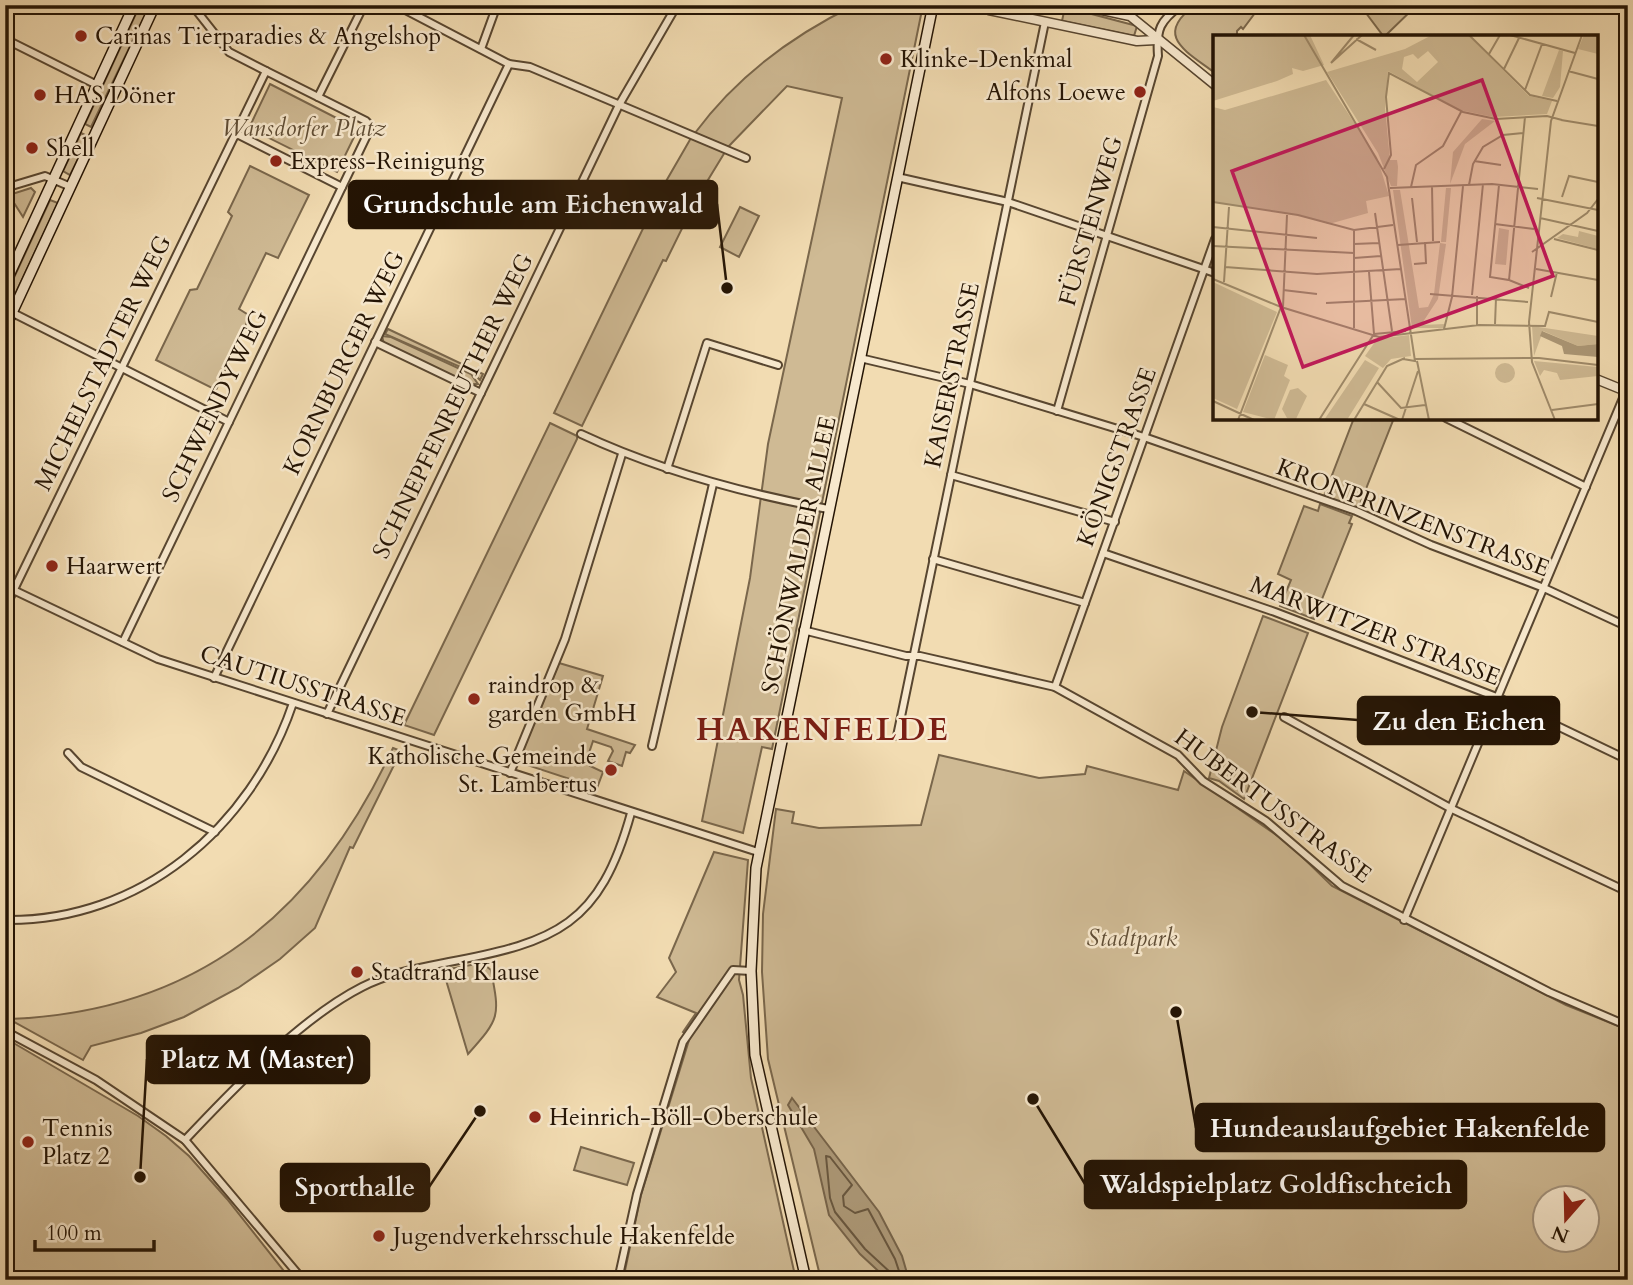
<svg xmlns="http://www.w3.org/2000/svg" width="1633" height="1285" font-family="Cardo,serif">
  <rect width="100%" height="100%" fill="#f2dcb2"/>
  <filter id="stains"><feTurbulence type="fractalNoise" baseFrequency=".00286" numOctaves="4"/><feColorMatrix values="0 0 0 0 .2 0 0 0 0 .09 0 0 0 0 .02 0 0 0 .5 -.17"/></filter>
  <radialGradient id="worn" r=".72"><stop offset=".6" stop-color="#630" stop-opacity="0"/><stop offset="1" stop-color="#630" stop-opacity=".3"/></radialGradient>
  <!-- green -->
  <g fill="#cfba94" stroke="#7a674c" stroke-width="2" fill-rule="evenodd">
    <path d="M140 5H150L91 127 85 124Z"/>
    <path d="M855 5H923L772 749 762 747 743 833 702 821 750 578 768 444 842 98 787 86 728 147 695 133C737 76 791 36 855 5Z"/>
    <path d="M1195 5H1261L1243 29 1241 27 1237 31V37H1215V73C1186 51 1153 36 1195 5Z"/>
    <path d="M1360 5H1417L1384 37Z"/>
    <path d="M1065 7 1137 26 1134 36 1062 21Z"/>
    <path d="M270 84 358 129 337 172 249 128Z"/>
    <path d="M81 133 89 137 70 175 63 171Z"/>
    <path d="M691 138 725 152 697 198 666 261 663 260 582 426 554 413 665 183Z"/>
    <path d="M250 166 309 195 278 258 266 253 239 309 250 316 216 390 156 360 190 290 197 289 232 216 228 212Z"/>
    <path d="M31 188 35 192 23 217 9 195Z"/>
    <path d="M50 200 58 203 5 316V297Z"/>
    <path d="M740 207 759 216 739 257 720 247Z"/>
    <path d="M388 329 483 374 480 380 472 372 385 334Z"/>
    <path d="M382 336 391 337 471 374 478 384H468L384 344Z"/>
    <path d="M1354 418H1394L1358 509 1324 496Z"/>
    <path d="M550 423 577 436V439L434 735 404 725Z"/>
    <path d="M1320 504 1352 516 1349 523 1352 524 1314 619 1280 606 1291 580 1278 574 1304 506 1318 511Z"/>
    <path d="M1263 616 1308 633 1244 799 1219 781 1209 778 1222 727Z"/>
    <path d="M559 663 603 676 587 729 635 745 630 753 626 752 622 766 608 761 613 751 611 747 593 741 589 753 593 755 590 766 603 772 597 788 518 762Z"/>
    <path d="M393 748 401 751 353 848 350 847 315 928 280 959 238 988 184 1017 141 1033 91 1046 83 1060 9 1019C197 1012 316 913 393 748Z"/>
    <path d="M939 755 1039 778 1085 774 1087 766 1178 790 1184 771 1288 843 1332 886 1566 1005 1628 1030V1280H821L768 1059 762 972 763 914 776 809 794 812 792 823 819 828 921 825ZM1546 1198H1588V1240H1546Z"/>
    <path d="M714 852 748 860 739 980 743 995 751 1078 796 1280H623L641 1195 690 1037 683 1032 696 1013 657 997 676 972 669 958Z"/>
    <path d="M482 963 491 970C500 1017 500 1018 468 1054L443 970Z"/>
    <path d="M5 1038 138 1116 166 1136 189 1156 227 1199 291 1280H5Z"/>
    <path d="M581 1147 634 1163 627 1185 574 1170Z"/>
  </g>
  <!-- water -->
  <path fill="#ac9877" stroke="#766349" stroke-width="2" d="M792 1098 879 1212 902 1256 909 1280H888L860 1254 829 1215 814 1149 788 1105Z"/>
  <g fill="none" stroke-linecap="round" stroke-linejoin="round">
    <!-- shore -->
    <path stroke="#68563e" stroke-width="2" d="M893 1280 891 1273 865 1249 835 1212 830 1198 826 1156 830 1157 852 1185 843 1196 844 1206 855 1213 868 1209 895 1259 902 1280"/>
    <!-- minor casing -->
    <g stroke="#584630" stroke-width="10">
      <g id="minor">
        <path d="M192 5 229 52 266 71"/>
        <path d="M396 5 509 64 530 67 746 158"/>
        <path d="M5 39 97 85"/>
        <path d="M481 49 497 5"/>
        <path d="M318 97 364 5"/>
        <path d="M235 133 342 187"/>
        <path d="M897 177 1008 202 1215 273"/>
        <path d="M5 188 45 176 71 187"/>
        <path d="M13 313 229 422"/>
        <path d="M375 342 481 393"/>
        <path d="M860 358 970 384 1144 437 1356 511 1431 545 1544 588 1628 627"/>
        <path d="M1057 411 1158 56C1156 29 1160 21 1181 5"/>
        <path d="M1446 418 1586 487"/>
        <path d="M581 434C660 471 743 493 828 509"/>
        <path d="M667 469 707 343 778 365"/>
        <path d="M951 475 1115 522"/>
        <path d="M1103 553 1275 612 1499 698 1628 760"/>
        <path d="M933 559 1085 603"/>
        <path d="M5 586 158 659 758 852"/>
        <path d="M5 608 266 71 366 121 370 125 369 131 123 642"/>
        <path d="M803 630 906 656H920L1055 687 1178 755 1203 781 1266 821 1342 886 1549 992 1628 1026"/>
        <path d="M214 678 509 64"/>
        <path d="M1055 687 1215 239"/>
        <path d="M327 714 619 105 677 5"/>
        <path d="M1284 717 1452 809 1628 892"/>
        <path d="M897 736 1045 22"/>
        <path d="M652 746 713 484"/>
        <path d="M68 753 81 767 215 832"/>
        <path d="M510 773 565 639 622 454"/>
        <path d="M5 920C140 922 251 828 293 703"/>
        <path d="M1404 920 1626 391"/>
        <path d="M5 1031 96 1080 185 1140 303 1280"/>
        <path d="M185 1140C232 1090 301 1018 362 987 389 973 419 968 449 962 556 942 600 925 631 813"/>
        <path d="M618 1280 637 1194 683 1042 733 970 751 971"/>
      </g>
    </g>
    <!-- tertiary casing -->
    <g stroke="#584630" stroke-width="11">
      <g id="tertiary">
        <path d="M982 5 989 10 1137 41 1156 40"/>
        <path d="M1079 5 1130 16 1215 85"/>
        <path d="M1596 379 1628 392"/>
      </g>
    </g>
    <!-- secondary casing -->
    <g stroke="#241404" stroke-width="12">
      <g id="secondary">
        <path d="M5 284 134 5"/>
        <path d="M5 328 155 5"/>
        <path d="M806 1280 755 1055 751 971 756 868 933 5"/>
      </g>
    </g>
    <!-- minor -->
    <use href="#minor" stroke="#f7e8cd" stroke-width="6"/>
    <!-- tertiary -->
    <use href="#tertiary" stroke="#f7e8cd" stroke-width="8"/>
    <!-- secondary -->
    <use href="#secondary" stroke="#f7e8cd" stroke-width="9"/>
  </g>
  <!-- markers -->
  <g fill="#8f2418" stroke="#f7e8cd" stroke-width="2.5">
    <circle cx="81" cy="36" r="7"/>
    <circle cx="886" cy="59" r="7"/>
    <circle cx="1140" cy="92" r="7"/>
    <circle cx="40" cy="95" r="7"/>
    <circle cx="32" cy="148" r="7"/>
    <circle cx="276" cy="161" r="7"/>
    <circle cx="52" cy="566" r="7"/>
    <circle cx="474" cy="699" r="7"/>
    <circle cx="611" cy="770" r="7"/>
    <circle cx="357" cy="972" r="7"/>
    <circle cx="535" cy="1117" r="7"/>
    <circle cx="28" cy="1142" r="7"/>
    <circle cx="379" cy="1236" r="7"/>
  </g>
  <g text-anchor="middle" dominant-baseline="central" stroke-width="5" stroke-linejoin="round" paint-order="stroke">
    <!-- poi labels -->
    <g font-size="24" fill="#241404" stroke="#f7e8cd" text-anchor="start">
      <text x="95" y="36">Carinas Tierparadies &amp; Angelshop</text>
      <text x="900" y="59">Klinke-Denkmal</text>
      <text x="1126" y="92" text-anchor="end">Alfons Loewe</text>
      <text x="54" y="95">HAS Döner</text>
      <text x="46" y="148">Shell</text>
      <text x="290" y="161">Express-Reinigung</text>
      <text x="66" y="566">Haarwert</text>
      <text x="488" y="685">raindrop &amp;<tspan x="488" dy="28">garden GmbH</tspan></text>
      <text x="597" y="756" text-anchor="end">Katholische Gemeinde<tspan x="597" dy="28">St. Lambertus</tspan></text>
      <text x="371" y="972">Stadtrand Klause</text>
      <text x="549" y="1117">Heinrich-Böll-Oberschule</text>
      <text x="42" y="1128">Tennis<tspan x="42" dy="28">Platz 2</tspan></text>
      <text x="393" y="1236">Jugendverkehrsschule Hakenfelde</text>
    </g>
    <!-- park labels -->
    <g font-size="24" font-style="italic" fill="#604e36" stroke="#f7e8cd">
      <text x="304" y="128">Wansdorfer Platz</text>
      <text x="1132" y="938">Stadtpark</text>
    </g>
    <!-- street labels -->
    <g font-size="24" fill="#241404" stroke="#f7e8cd">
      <text transform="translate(1091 221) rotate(-74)">FÜRSTENWEG</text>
      <text transform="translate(103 363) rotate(-64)">MICHELSTADTER WEG</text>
      <text transform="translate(344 363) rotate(-64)">KORNBURGER WEG</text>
      <text transform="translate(952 375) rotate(-78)">KAISERSTRASSE</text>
      <text transform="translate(215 406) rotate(-64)">SCHWENDYWEG</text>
      <text transform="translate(453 406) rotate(-64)">SCHNEPFENREUTHER WEG</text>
      <text transform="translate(1117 457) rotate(-70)">KÖNIGSTRASSE</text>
      <text transform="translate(1413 518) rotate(21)">KRONPRINZENSTRASSE</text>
      <text transform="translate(799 555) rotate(-78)">SCHÖNWALDER ALLEE</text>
      <text transform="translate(1375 631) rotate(21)">MARWITZER STRASSE</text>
      <text transform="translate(303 686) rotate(18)">CAUTIUSSTRASSE</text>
      <text transform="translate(1273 806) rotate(37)">HUBERTUSSTRASSE</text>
    </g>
    <!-- district labels -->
    <g font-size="32" font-weight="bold" letter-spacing="2" fill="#7a1f14" stroke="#f7e8cd">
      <text x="823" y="730">HAKENFELDE</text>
    </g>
  </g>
  <!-- overview -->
  <g transform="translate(1213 35)">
    <rect width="385" height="385" fill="#f2dcb2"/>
    <path d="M0 0H97L111 30 90 36 79 33 80 39 64 46 0 66ZM219 0H255L316 61 339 66 334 79 280 82 247 75 175 36 172 73 177 125H184L185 132 184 151H178L165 118 114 37 192 14ZM215 16 225 27 204 47 189 34 191 22 200 19 205 24ZM371 0H385V19L365 14ZM346 15 350 16 347 52 340 63 329 61ZM113 45 164 122 176 161 153 166 155 178 116 189 87 180 0 167V72L12 75ZM269 84 282 86 252 109 237 149 240 117ZM233 153H238L233 207H228ZM180 155H187L206 273 215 272 221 259 227 208 233 209 225 264 208 290 232 289 231 293H199ZM286 193 296 195 293 230 282 229ZM366 196 385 201V214L344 203 350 199 365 202ZM0 247 64 277 24 374 0 363ZM319 291 385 301V309L365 311 330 296 321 321ZM196 300 198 321 178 324 170 333 152 321 164 304ZM52 320 75 330 71 341 77 345 61 385 30 377ZM152 325 166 333 134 385H111ZM321 326 385 332V341L347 345 344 338 331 335 327 341ZM282 338a10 10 0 1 1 20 0a10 10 0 1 1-20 0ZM85 353 94 361 83 384 74 383 69 374 77 355Z" fill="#cfba94" fill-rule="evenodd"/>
    <path d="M329 296 365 311 385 309V322L351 319 349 311 327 301Z" fill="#ac9877"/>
    <path fill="none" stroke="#a08c6c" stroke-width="2" d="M91 0 174 142 202 326 190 324M256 0 317 60 344 66M297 0 362 18M143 4 163 15M276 19 287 0M118 28 149 0M118 28 141 0M291 34 306 3M355 36 385 44M312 55 329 9M348 85 385 91M261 126 288 130M171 134 178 120 173 62 176 38 250 77 283 84 334 81 349 85M256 150 260 129 270 112 290 100 310 98M286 150 277 242 296 245 312 82M219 151 220 206M198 152 203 130 230 111 248 77M177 153 279 149 325 154M349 162 356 141 385 147M199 163 204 207M324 163 385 175M0 167 85 180 141 195 180 190M162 178 179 296M327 183 385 196M282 189 321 194M0 192 104 203M141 195V293M341 204 385 215M141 209 166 208M185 210 227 207M0 211 141 218M319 217 374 178 385 164M141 223 168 221M201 229 213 228 212 207M12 232 104 239 188 234M323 234 385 245M156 237 161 299M0 244 68 272 166 302 266 290 332 291 336 277 385 287M296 245 316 253M11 247 16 172M70 255 104 259M217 259 315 267M259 260 270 149M264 261V290M338 262 344 237M113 268 193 264M70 272 74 180M282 289 283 263M231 294 239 262 250 151M161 299 193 296M202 324 326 323 385 330M204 326 216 385M164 347 188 373 212 370M0 366 41 385M151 369 187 385M339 375 385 369M25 385 68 272M106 385 161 299M141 385 174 331 192 323M189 385 205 336M342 385 319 327 316 287 338 86 369 0"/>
    <path fill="#c2185b" fill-opacity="0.15" stroke="#c2185b" stroke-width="3.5" d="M269 45 340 241 90 332 19 136Z"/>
    <rect width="385" height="385" fill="none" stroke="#241404" stroke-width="3.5"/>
  </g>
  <!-- callouts -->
  <path fill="none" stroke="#241404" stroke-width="2.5" d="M727 288L717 204M1252 712L1358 720M140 1177L147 1059M1176 1012L1196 1128M1033 1099L1085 1184M480 1111L429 1187"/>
  <g fill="#241404" stroke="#f7e8cd" stroke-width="2.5">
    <circle cx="727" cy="288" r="7"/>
    <circle cx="1252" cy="712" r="7"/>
    <circle cx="140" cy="1177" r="7"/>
    <circle cx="1176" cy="1012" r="7"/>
    <circle cx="1033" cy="1099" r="7"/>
    <circle cx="480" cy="1111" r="7"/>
  </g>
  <g fill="#241404" stroke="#241404" stroke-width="2.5">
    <rect x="349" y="181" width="368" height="47" rx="7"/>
    <rect x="1358" y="697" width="201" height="47" rx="7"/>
    <rect x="147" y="1036" width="222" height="47" rx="7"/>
    <rect x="1196" y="1104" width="408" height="47" rx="7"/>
    <rect x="1085" y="1161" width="381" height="47" rx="7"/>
    <rect x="281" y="1164" width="148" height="47" rx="7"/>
  </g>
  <g font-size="26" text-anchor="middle" font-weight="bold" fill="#fff">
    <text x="533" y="213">Grundschule am Eichenwald</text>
    <text x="1459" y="730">Zu den Eichen</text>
    <text x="258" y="1068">Platz M (Master)</text>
    <text x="1400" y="1137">Hundeauslaufgebiet Hakenfelde</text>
    <text x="1276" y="1193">Waldspielplatz Goldfischteich</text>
    <text x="355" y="1196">Sporthalle</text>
  </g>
  <!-- margin -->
  <rect width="1633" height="1285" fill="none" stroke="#f2dcb2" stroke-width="28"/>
  <rect x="7" y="7" width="1619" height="1271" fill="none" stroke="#241404" stroke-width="3.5"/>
  <rect x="14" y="14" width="1605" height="1257" fill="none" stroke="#241404" stroke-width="2"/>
  <!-- north arrow -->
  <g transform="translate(1566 1219) rotate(200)"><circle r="33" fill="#f7e8cd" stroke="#a3937d" stroke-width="2"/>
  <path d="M0-5L12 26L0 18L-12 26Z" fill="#8f2418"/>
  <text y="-10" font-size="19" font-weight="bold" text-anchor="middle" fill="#241404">N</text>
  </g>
  <!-- scale -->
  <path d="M35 1240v10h119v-10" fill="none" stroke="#241404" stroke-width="3.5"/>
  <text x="46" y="1240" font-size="21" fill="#241404" stroke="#f7e8cd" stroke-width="5" paint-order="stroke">100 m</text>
  <rect width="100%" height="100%" filter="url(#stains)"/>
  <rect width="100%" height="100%" fill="url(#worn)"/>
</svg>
